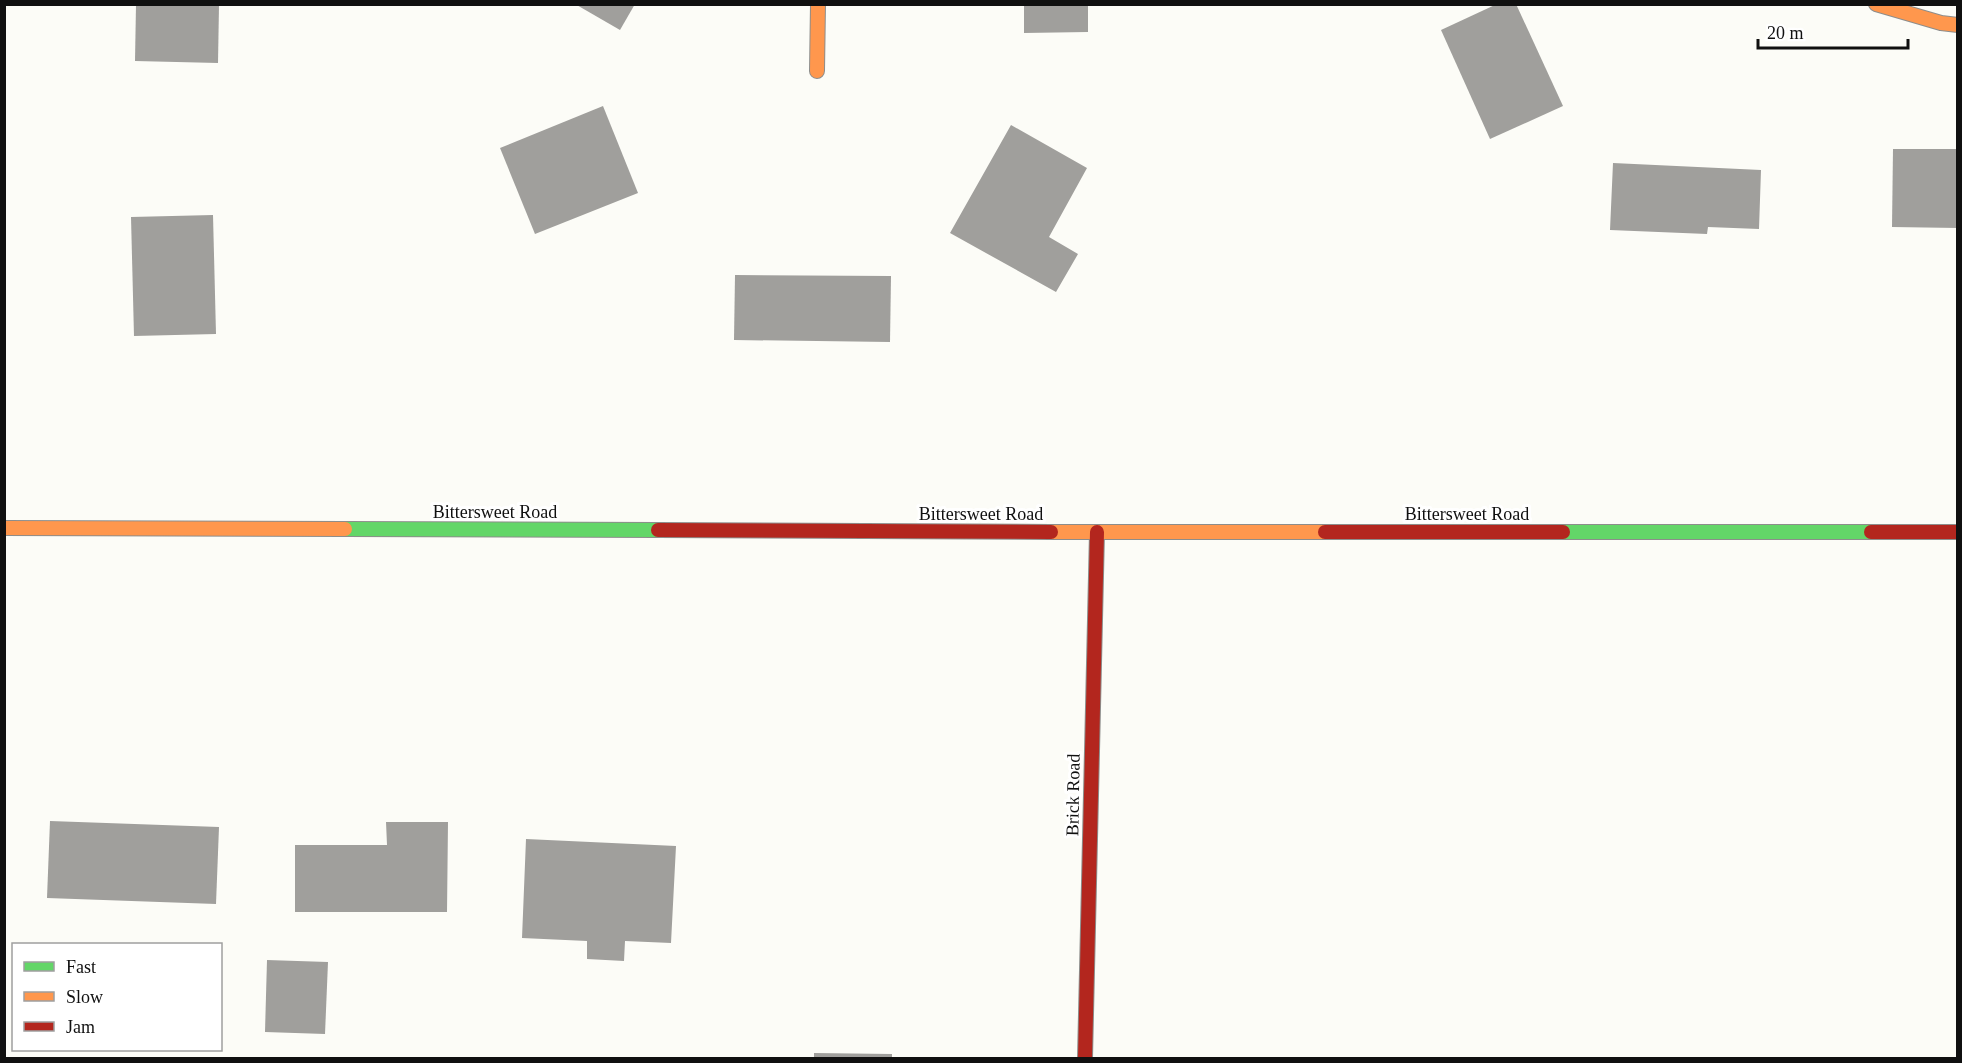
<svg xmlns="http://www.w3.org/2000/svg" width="1962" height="1063" font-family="Georgia,serif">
  <rect width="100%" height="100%" fill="#fcfcf7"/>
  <!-- building -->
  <g fill="#a09f9c">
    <path d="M575 4H635L620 30Z"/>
    <path d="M1024 4H1088V32L1024 33Z"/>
    <path d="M1497 4H1516L1563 106 1490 139 1441 30Z"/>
    <path d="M136 5H219L218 63 135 61Z"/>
    <path d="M603 106 638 193 535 234 500 148Z"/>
    <path d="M1011 125 1087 168 1049 237 1078 254 1056 292 950 233Z"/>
    <path d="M1893 149H1958V228L1892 227Z"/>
    <path d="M1613 163 1761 170 1759 229 1708 227 1707 234 1610 230Z"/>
    <path d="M213 215 216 334 134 336 131 217Z"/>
    <path d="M735 275 891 276 890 342 734 340Z"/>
    <path d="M50 821 219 827 216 904 47 898Z"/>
    <path d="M386 822H448L447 912H295V845H387Z"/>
    <path d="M526 839 676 846 671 943 625 941 624 961 587 959V941L522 938Z"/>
    <path d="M267 960 328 962 325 1034 265 1032Z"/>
    <path d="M814 1053 892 1054V1058H814Z"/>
  </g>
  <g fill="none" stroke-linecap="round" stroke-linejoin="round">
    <!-- fast casing -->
    <g stroke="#8d8d8b" stroke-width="16">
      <g id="fast">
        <path d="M345 529 658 530"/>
        <path d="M1563 532H1871"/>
      </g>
    </g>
    <!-- slow casing -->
    <g stroke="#8d8d8b" stroke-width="16">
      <g id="slow">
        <path d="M1876 4 1941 23 1958 25"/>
        <path d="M817 71 818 4"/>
        <path d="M4 528 345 529"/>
        <path d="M1051 532H1325"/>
      </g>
    </g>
    <!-- jam casing -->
    <g stroke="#8d8d8b" stroke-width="16">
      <g id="jam">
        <path d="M658 530 1051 532"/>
        <path d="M1325 532H1563"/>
        <path d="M1871 532H1958"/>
        <path d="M1085 1058 1097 532"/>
      </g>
    </g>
    <!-- fast -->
    <use href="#fast" stroke="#63d668" stroke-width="14"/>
    <!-- slow -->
    <use href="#slow" stroke="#ff974d" stroke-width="14"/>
    <!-- jam -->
    <use href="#jam" stroke="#b3261e" stroke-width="14"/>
  </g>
  <g text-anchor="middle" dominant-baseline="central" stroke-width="6" stroke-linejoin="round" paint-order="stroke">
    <!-- street labels -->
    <g font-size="18" fill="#101010" stroke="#fff">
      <text x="495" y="512">Bittersweet Road</text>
      <text x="981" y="514">Bittersweet Road</text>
      <text x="1467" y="514">Bittersweet Road</text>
      <text transform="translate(1073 795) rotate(-89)">Brick Road</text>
    </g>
  </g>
  <!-- border -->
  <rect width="1962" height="1063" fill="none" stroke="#101010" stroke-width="12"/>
  <!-- legend -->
  <rect x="12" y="943" width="210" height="108" fill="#ffffff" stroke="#9f9f9f" stroke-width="1.5"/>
  <rect x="24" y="962" width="30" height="9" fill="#63d668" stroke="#9f9f9f" stroke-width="1.5"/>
  <text x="66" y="973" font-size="18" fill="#101010">Fast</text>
  <rect x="24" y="992" width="30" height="9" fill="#ff974d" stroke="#9f9f9f" stroke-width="1.5"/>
  <text x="66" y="1003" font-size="18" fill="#101010">Slow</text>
  <rect x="24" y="1022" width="30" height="9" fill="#b3261e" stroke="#9f9f9f" stroke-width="1.5"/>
  <text x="66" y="1033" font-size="18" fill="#101010">Jam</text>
  <!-- scale -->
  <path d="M1758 39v9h150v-9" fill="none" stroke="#101010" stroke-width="3"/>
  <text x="1767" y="39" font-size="18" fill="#101010" stroke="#ffffff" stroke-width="4.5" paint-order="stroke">20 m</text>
</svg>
